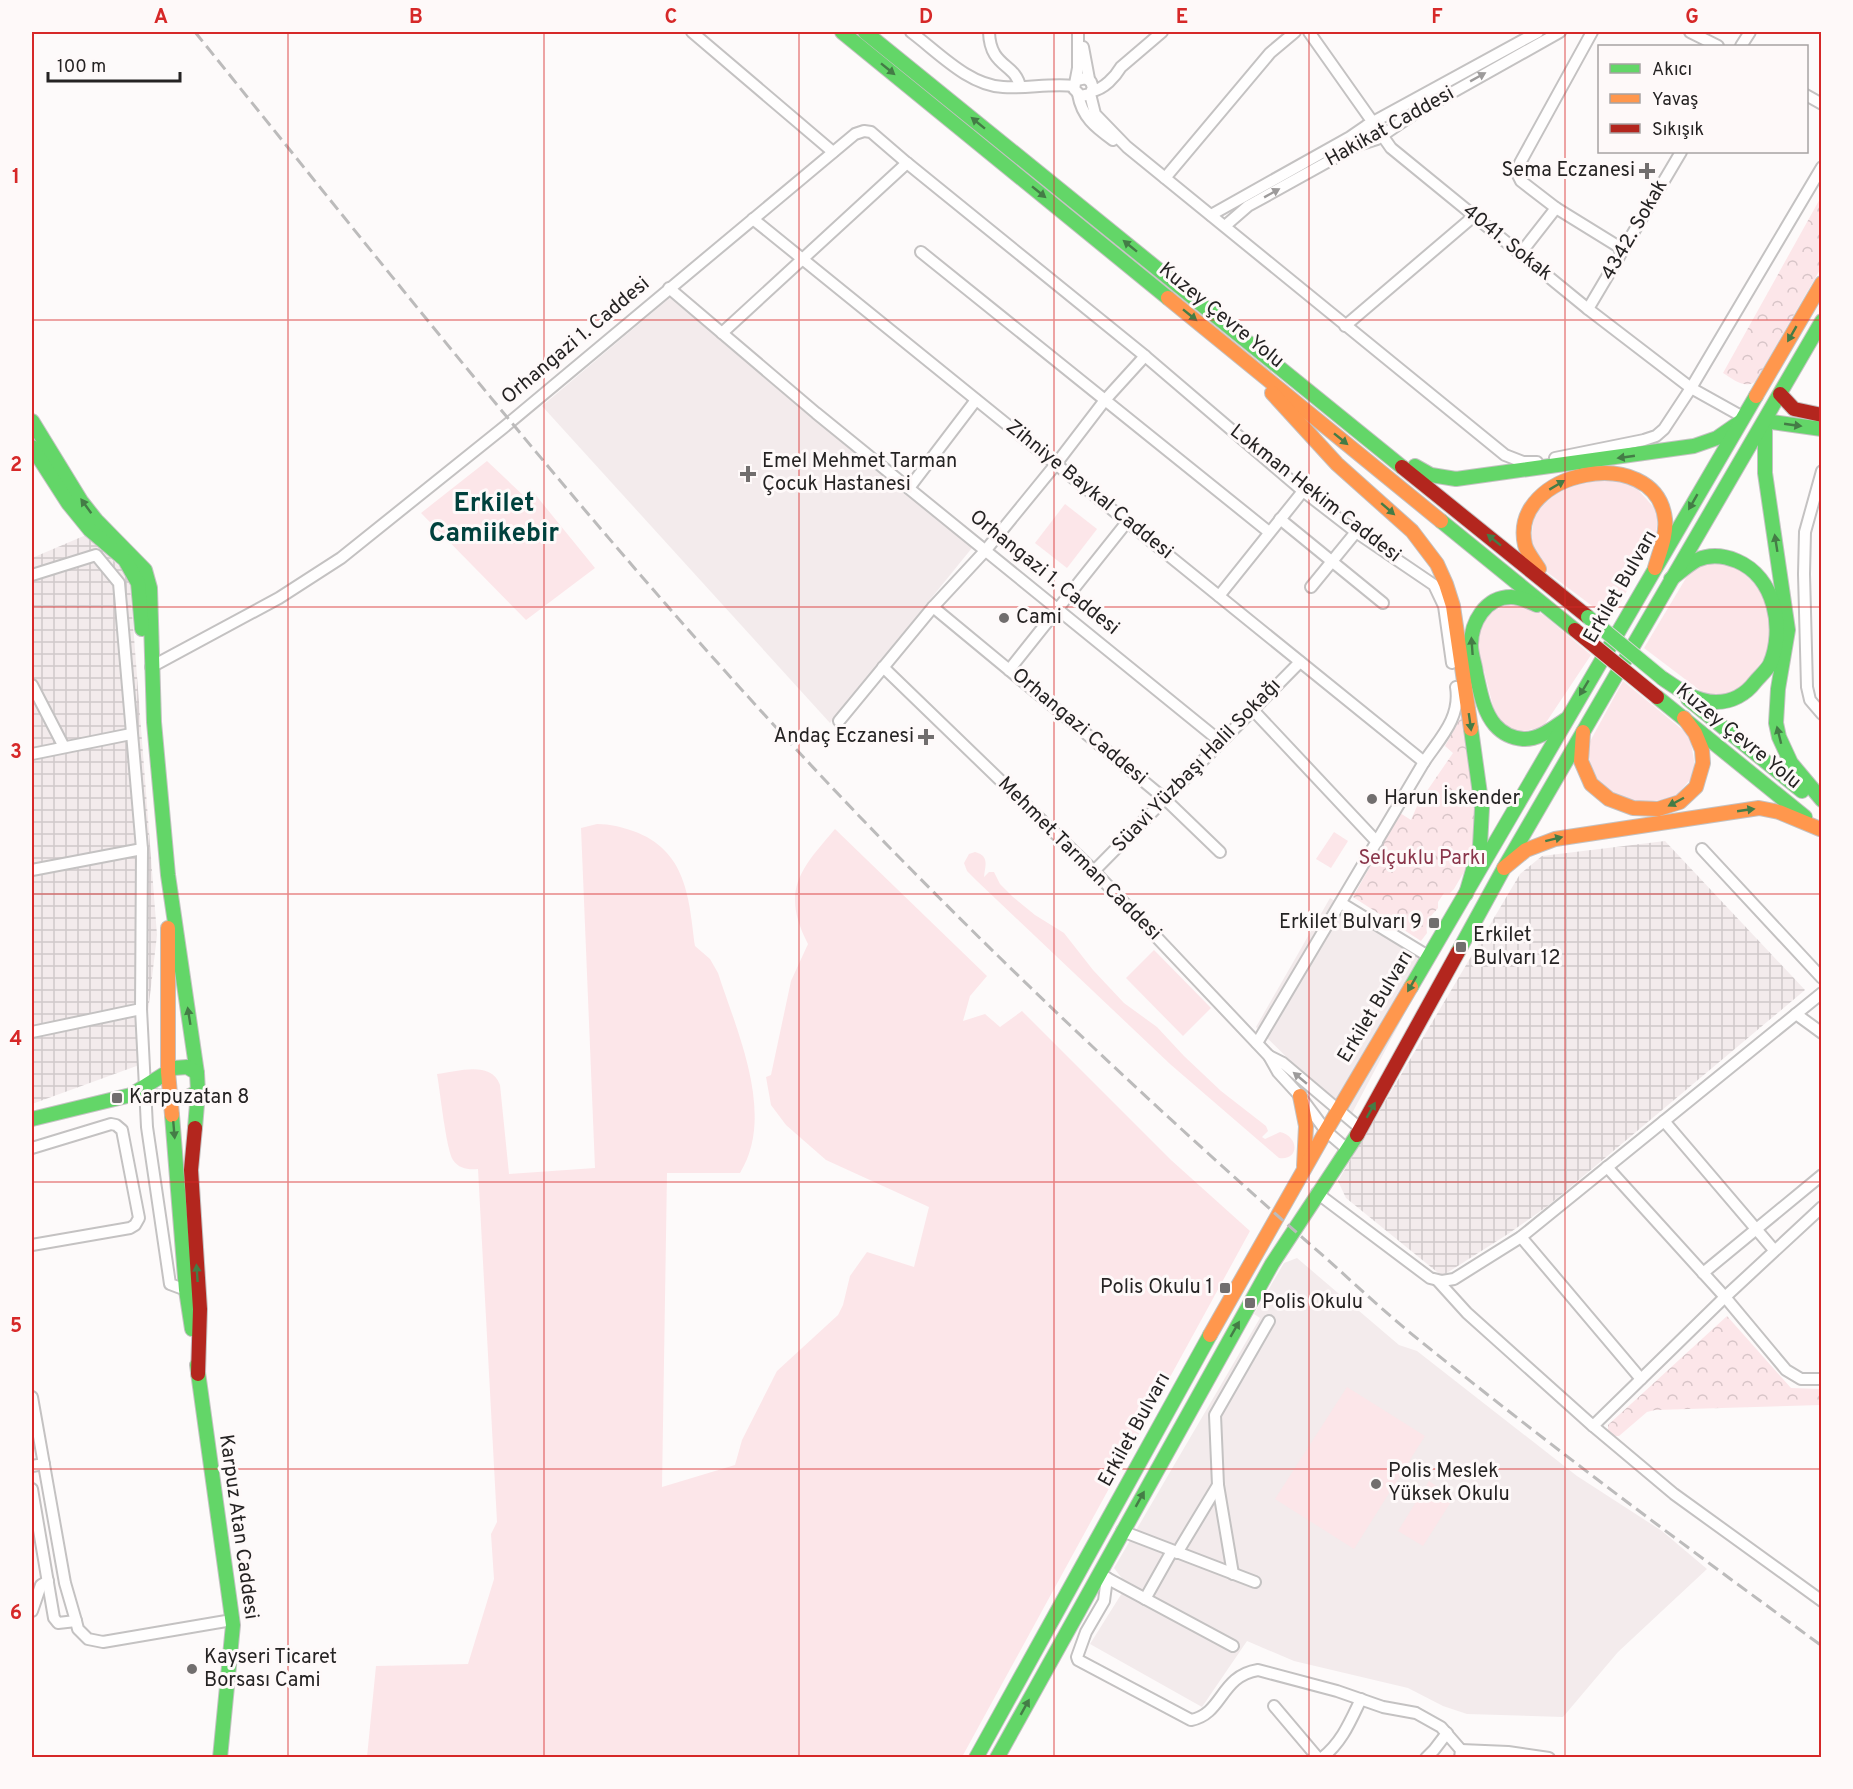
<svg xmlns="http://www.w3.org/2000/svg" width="1853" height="1789" font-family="Overpass,sans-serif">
  <defs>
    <pattern id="industrial-grid" width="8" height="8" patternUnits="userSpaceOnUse" patternTransform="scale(1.5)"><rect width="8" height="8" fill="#f3ebec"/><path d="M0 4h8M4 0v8" fill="none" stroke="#d0c9ca"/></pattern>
    <pattern id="park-crowns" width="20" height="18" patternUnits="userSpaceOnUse" patternTransform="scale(1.5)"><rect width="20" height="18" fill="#fce6e9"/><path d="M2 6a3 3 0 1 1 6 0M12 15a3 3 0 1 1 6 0" fill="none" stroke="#d8c5c8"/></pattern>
  </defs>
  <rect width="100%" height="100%" fill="#fdfafa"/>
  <!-- built -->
  <g fill="#f3ebec">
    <path d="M673 295 976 543 830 723 542 406Z"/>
    <path d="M1330 898 1433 960 1349 1119 1256 1027Z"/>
    <path d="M1297 1258 1399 1345 1417 1351 1577 1476 1662 1531 1707 1569 1618 1652 1563 1717 1467 1714 1443 1706 1408 1688 1294 1661 1247 1641 1202 1707 1090 1644 1127 1585 1114 1568 1260 1318 1254 1314 1284 1263Z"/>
  </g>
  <!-- industrial -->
  <g fill="url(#industrial-grid)">
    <path d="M86 535 122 569 130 585 157 935 142 1064 32 1104V558Z"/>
    <path d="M1665 841 1805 990 1549 1205 1508 1234 1442 1276 1346 1198 1338 1181 1520 874 1542 856Z"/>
  </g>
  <!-- green -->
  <g fill="#fce6e9">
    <path d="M487 461 526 498 534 493 595 568 526 620 421 513Z"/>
    <path d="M1577 478 1631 482 1658 512 1656 537 1611 620 1543 569 1530 547 1535 510Z"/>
    <path d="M1065 504 1097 529 1067 568 1035 543Z"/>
    <path d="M1728 559 1768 596 1770 652 1736 693 1706 695 1644 648 1686 578 1695 567Z"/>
    <path d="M1520 601 1545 616 1591 655 1543 727 1514 733 1497 722 1476 639 1486 613Z"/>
    <path d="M1623 681 1690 736 1696 773 1673 799 1632 803 1594 782 1587 747Z"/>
    <path d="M597 824C611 824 621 827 633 831 687 850 689 899 695 946L710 959 718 973C737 1032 776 1115 740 1173H667L662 1487 735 1465 742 1440 777 1371 838 1315 843 1305 850 1276 867 1252 914 1267 929 1207 826 1160 786 1125 771 1105 766 1077 771 1075 791 981 808 944C780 890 801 869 835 829L987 976 970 996 963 1021 985 1014 1000 1027 1022 1011 1171 1160 1250 1231 962 1757H326V1755L367 1757 376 1666 468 1664 494 1579 491 1534 497 1522 478 1169C469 1170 459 1169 453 1160 446 1149 440 1090 437 1074 457 1072 491 1060 500 1085L509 1174 595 1168 581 828Z"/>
    <path d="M1334 832 1348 841 1331 868 1316 859Z"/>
    <path d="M975 852C990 856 985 866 984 877L989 872H994L1000 884 1013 897 1035 915 1064 933 1093 970 1124 1003 1157 1027 1184 1056 1221 1091 1266 1126 1268 1131 1262 1137 1265 1139 1280 1132C1300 1137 1299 1161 1279 1158L1170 1064 977 881 967 871 964 863 969 854Z"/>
    <path d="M1154 950 1211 1008 1183 1036 1126 978Z"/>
    <path d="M1347 1387 1425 1436 1354 1549 1275 1499Z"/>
    <path d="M1429 1481 1454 1497 1423 1546 1398 1531Z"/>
  </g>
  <!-- park -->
  <g fill="url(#park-crowns)">
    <path d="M1821 197V268L1755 382C1744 389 1733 379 1723 373Z"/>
    <path d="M1462 715 1479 826 1464 872 1454 889 1450 893H1444L1438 902V908C1430 918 1425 919 1427 933L1421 941 1353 897 1400 813 1411 820 1418 804 1453 753 1445 746Z"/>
    <path d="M1727 1316 1791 1388 1821 1389V1405L1655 1410 1647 1412 1619 1436H1614L1608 1430V1425Z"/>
  </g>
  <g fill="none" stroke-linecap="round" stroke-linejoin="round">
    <!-- street casing -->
    <g stroke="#c4c2c2" stroke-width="14">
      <g id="street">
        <path d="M692 32 833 152"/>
        <path d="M911 32C938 52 968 85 1003 87 1026 89 1050 83 1074 86"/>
        <path d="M989 32C990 68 1016 63 1020 87"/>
        <path d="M1309 32 1391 148 1588 309 1691 388 1743 417"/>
        <path d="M1592 32 1520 163 1517 173 1521 181 1556 208 1624 250"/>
        <path d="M1690 32 1718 46"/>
        <path d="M1741 46 1750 32"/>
        <path d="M1083 47 1089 79"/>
        <path d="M1077 80 1086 78 1091 82 1093 88 1090 94 1081 96 1074 89 1078 68V32"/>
        <path d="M1092 91C1104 89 1115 77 1121 67L1162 32"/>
        <path d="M1078 94C1082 117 1095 127 1113 140"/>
        <path d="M1090 94 1095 114 1127 147 1505 455 1523 462H1537"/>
        <path d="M1806 95 1822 104"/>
        <path d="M1165 178 1270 53 1295 32"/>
        <path d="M1211 215 1350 137 1366 126 1538 32"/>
        <path d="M753 219 1424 762"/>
        <path d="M1225 226 1248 206 1358 145 1377 139 1414 114 1560 32"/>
        <path d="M921 252 1269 532"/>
        <path d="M1520 254 1556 208"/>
        <path d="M669 288 816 413 1221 742"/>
        <path d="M1588 309 1681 152"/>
        <path d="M1345 326 1474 216"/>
        <path d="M722 333 907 163 1145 356 1303 491 1356 532 1434 585 1444 606 1452 663"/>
        <path d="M1555 458 1644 440 1656 436 1664 429 1691 388 1822 167"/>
        <path d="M1822 471 1805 532 1804 574 1807 687 1810 700 1822 714"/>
        <path d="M909 488 976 400"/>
        <path d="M1280 519 1383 603"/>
        <path d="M32 575 96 555 119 583 142 849 141 1009 147 1127 170 1284 186 1290"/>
        <path d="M1311 587 1356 532"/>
        <path d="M1219 596 1303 491"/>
        <path d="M933 607 1165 799 1220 852"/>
        <path d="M151 667 279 598 341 558 503 428 855 134 864 131 871 132 907 163"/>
        <path d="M883 667 1094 871 1269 1056 1278 1072 1300 1096 1326 1131 1347 1149"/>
        <path d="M1009 670 1127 522"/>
        <path d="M32 685 64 747"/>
        <path d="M1252 709 1377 842"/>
        <path d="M839 721 933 607 985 551 1056 464 1105 400 1145 356"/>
        <path d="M32 754 131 734"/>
        <path d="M1702 849 1822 978"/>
        <path d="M32 870 142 849"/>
        <path d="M1094 871 1300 662"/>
        <path d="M1341 903 1428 956"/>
        <path d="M1796 1014 1822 1033"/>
        <path d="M32 1032 141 1009"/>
        <path d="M1257 1043 1424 762C1440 738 1461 718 1456 687"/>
        <path d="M1269 1056 1283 1063 1361 1129"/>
        <path d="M1664 1121 1774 1250"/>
        <path d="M32 1148 111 1124 116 1125 122 1130 139 1218 135 1225 130 1228 32 1245"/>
        <path d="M1607 1167 1725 1297 1786 1370 1801 1379H1822"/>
        <path d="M1317 1193 1430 1278 1442 1281 1454 1279 1521 1237 1822 993"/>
        <path d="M1521 1237 1641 1379"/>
        <path d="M1703 1273 1822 1175"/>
        <path d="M1438 1281 1467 1313 1593 1426 1725 1297 1822 1207"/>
        <path d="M32 1397 65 1583 76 1621 78 1629 88 1639 103 1642 232 1620"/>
        <path d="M1593 1426 1674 1494 1822 1601"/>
        <path d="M32 1466 44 1464"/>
        <path d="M32 1489 54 1618 58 1623 76 1621"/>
        <path d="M1122 1531 1255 1582"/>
        <path d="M1177 1553 1218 1485"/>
        <path d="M1233 1574 1218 1485 1215 1415 1269 1321"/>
        <path d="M1101 1575 1233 1646"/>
        <path d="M1107 1578 1104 1601 1086 1632 1077 1657 1078 1660 1191 1720C1223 1714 1220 1676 1258 1670L1337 1691 1383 1707 1416 1713 1441 1727 1461 1750 1460 1758"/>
        <path d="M1145 1599 1172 1551"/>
        <path d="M32 1611 41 1585 48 1581"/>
        <path d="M1274 1706 1318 1758"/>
        <path d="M1461 1750 1508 1752 1549 1758"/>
        <path d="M1322 1758C1342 1742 1350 1722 1361 1699"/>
        <path d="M1426 1758 1434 1750 1447 1733"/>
      </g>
    </g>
    <!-- fast casing -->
    <g stroke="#c4c2c2" stroke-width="16">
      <g id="fast">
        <path d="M842 32 1168 298"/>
        <path d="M865 32 1402 467"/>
        <path d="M32 421 81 501 96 520 145 570 150 588 154 722 168 875 197 1073 198 1092 195 1128"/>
        <path d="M1765 421 1822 429"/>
        <path d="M1765 421V473L1788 630 1778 689 1776 723 1779 737 1791 763 1822 800"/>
        <path d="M32 447 68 503 90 530 125 560 138 583 142 629"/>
        <path d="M1415 466 1431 475 1456 479 1694 446 1717 438 1740 422"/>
        <path d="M1441 521 1575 630"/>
        <path d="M1537 605C1528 601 1520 597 1511 597 1485 597 1471 623 1471 645 1471 655 1475 664 1476 673 1480 690 1483 711 1495 725 1502 733 1512 738 1523 739 1539 740 1553 728 1565 720"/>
        <path d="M1662 678C1678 689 1696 702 1716 702 1732 702 1746 694 1755 682 1760 676 1767 670 1770 664 1785 629 1775 577 1737 561 1725 556 1710 554 1697 560 1688 565 1679 573 1671 579"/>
        <path d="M1657 697 1805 817"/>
        <path d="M1688 699 1802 791"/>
        <path d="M1466 894 1480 846 1482 808 1471 729"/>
        <path d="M1458 952 1504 868 1822 321"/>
        <path d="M1411 987 1756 396"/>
        <path d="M131 1095 186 1098 198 1092"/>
        <path d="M172 1115 186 1290 192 1329"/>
        <path d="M32 1119 131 1095 174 1068 187 1067 197 1073"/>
        <path d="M197 1365 233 1625 220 1758"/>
        <path d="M976 1758 1210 1335"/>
        <path d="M997 1758 1272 1264 1357 1135"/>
      </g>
    </g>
    <!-- slow casing -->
    <g stroke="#c4c2c2" stroke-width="16">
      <g id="slow">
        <path d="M1168 298 1441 521"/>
        <path d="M1272 393 1337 464 1412 531 1437 564 1446 584 1453 606 1471 729"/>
        <path d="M1756 396 1822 283"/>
        <path d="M1539 569C1535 562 1527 553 1525 545 1508 470 1656 442 1665 519 1667 535 1659 553 1655 568"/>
        <path d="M1583 732 1581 761 1591 784 1609 799 1633 808 1658 809 1680 802 1696 787 1703 763 1702 750 1695 733 1684 718"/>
        <path d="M1504 868 1526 850 1555 839 1759 808 1779 812 1820 829"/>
        <path d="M168 928V1072L172 1115"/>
        <path d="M1300 1096 1306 1126 1304 1166"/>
        <path d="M1210 1335 1326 1131 1411 987"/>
      </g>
    </g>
    <!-- jam casing -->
    <g stroke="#c4c2c2" stroke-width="16">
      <g id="jam">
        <path d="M1780 394 1794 409 1822 415"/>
        <path d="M1402 467 1588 617"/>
        <path d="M195 1128 191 1170 200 1309 198 1374"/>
        <path d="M1357 1135 1458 952"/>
      </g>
    </g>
    <!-- street -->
    <use href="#street" stroke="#fffefe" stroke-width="10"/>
    <!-- fast -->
    <use href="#fast" stroke="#63d668" stroke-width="14"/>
    <!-- slow -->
    <use href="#slow" stroke="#ff974d" stroke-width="14"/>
    <!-- jam -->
    <use href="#jam" stroke="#b3261e" stroke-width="14"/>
    <!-- rail -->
    <path stroke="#bcbbbb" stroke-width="3" stroke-dasharray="12 6" stroke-linecap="butt" d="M195 32C420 311 641 593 892 850 1024 985 1162 1114 1304 1239 1339 1269 1372 1301 1408 1331 1542 1440 1682 1544 1822 1646"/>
    <!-- fast-bridge casing -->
    <g stroke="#d7d6d6" stroke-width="16" stroke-linecap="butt">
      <path id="fast-bridge" d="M1588 617 1662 678"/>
    </g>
    <!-- jam-bridge casing -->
    <g stroke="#d7d6d6" stroke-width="16" stroke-linecap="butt">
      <path id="jam-bridge" d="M1575 630 1657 697"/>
    </g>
    <!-- fast-bridge -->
    <use href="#fast-bridge" stroke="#63d668" stroke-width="14"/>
    <!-- jam-bridge -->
    <use href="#jam-bridge" stroke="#b3261e" stroke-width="14"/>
  </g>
  <!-- one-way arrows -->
  <defs><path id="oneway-solid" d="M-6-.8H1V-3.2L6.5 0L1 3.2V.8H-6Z" transform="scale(1.5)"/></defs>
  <g fill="#447c46">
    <use href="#oneway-solid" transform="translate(888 69) rotate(39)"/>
    <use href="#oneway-solid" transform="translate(978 123) rotate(-141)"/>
    <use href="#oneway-solid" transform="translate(1039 192) rotate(39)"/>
    <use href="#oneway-solid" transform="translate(1130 246) rotate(-141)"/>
    <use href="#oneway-solid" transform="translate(1190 315) rotate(39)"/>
    <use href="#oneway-solid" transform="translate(1792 334) rotate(120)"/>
    <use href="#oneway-solid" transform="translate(1793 425) rotate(8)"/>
    <use href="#oneway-solid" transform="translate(1341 439) rotate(39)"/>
    <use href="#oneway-solid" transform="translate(1626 457) rotate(172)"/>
    <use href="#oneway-solid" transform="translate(1557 485) rotate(-31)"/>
    <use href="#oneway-solid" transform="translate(1693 502) rotate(120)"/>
    <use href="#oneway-solid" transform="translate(86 506) rotate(-126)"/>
    <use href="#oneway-solid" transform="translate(1388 509) rotate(41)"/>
    <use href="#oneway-solid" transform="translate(1494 540) rotate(-141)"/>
    <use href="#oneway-solid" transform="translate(1776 543) rotate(-99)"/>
    <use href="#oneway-solid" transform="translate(1472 646) rotate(-94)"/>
    <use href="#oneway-solid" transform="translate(1584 688) rotate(121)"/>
    <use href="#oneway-solid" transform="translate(1470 722) rotate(82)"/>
    <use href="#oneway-solid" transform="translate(1779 735) rotate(-104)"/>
    <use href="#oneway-solid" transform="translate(1676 802) rotate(152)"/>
    <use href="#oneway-solid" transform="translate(1746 810) rotate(-8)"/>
    <use href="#oneway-solid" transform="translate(1554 839) rotate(-14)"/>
    <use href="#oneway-solid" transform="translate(1412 984) rotate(120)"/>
    <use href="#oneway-solid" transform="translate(189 1016) rotate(-99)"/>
    <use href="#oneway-solid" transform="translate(1371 1110) rotate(-61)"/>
    <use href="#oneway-solid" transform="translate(174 1130) rotate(85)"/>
    <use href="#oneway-solid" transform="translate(197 1273) rotate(-94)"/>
    <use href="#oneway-solid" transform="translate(1235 1329) rotate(-60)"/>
    <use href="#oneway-solid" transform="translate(1140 1499) rotate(-61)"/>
    <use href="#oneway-solid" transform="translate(1025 1707) rotate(-61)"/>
  </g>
  <g fill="#9d9b9b">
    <use href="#oneway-solid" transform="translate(1478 77) rotate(-29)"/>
    <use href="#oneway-solid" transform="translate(1272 193) rotate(-29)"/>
    <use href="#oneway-solid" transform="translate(1300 1078) rotate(-140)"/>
  </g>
  <!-- grid -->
  <path fill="none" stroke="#d62828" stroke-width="1.5" stroke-opacity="0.55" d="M288 32V1758M544 32V1758M799 32V1758M1054 32V1758M1309 32V1758M1565 32V1758M32 320H1822M32 607H1822M32 894H1822M32 1182H1822M32 1469H1822"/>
  <!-- markers -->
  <g fill="#716e6e" stroke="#fef9f9" stroke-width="2">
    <path d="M1644 162h6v6h6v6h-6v6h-6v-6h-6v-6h6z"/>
    <path d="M745 465h6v6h6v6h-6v6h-6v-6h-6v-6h6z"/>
    <circle cx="1004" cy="618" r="6"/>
    <path d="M923 728h6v6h6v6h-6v6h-6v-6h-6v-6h6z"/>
    <circle cx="1372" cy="799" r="6"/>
    <rect x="1428" y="917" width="12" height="12" rx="3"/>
    <rect x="1455" y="941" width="12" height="12" rx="3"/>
    <rect x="111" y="1092" width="12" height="12" rx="3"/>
    <rect x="1219" y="1282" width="12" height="12" rx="3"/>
    <rect x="1244" y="1297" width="12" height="12" rx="3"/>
    <circle cx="1376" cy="1484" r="6"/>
    <circle cx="192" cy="1669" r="6"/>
  </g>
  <g text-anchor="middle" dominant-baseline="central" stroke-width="6" stroke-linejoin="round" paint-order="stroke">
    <!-- street labels -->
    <g font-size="20" fill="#252323" stroke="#fef9f9">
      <text transform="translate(1390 127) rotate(-29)">Hakikat Caddesi</text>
      <text transform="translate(1635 230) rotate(-60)">4342. Sokak</text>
      <text transform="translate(1507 243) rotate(39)">4041. Sokak</text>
      <text transform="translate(1221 316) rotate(39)">Kuzey Çevre Yolu</text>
      <text transform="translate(576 341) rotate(-40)">Orhangazi 1. Caddesi</text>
      <text transform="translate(1089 490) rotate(39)">Zihniye Baykal Caddesi</text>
      <text transform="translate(1315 494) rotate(38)">Lokman Hekim Caddesi</text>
      <text transform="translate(1044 573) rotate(39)">Orhangazi 1. Caddesi</text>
      <text transform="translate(1621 587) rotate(-60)">Erkilet Bulvarı</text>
      <text transform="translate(1079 727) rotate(40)">Orhangazi Caddesi</text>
      <text transform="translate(1738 737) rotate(39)">Kuzey Çevre Yolu</text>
      <text transform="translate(1197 766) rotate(-46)">Süavi Yüzbaşı Halil Sokağı</text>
      <text transform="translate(1079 859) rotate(45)">Mehmet Tarman Caddesi</text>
      <text transform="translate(1376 1007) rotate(-59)">Erkilet Bulvarı</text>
      <text transform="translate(1135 1430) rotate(-61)">Erkilet Bulvarı</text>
      <text transform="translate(238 1527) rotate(82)">Karpuz Atan Caddesi</text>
    </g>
    <!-- poi labels -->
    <g font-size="20" fill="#252323" stroke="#fef9f9" text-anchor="start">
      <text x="1635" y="171" text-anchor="end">Sema Eczanesi</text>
      <text x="762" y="462">Emel Mehmet Tarman<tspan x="762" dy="23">Çocuk Hastanesi</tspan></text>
      <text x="1016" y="618">Cami</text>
      <text x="914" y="737" text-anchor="end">Andaç Eczanesi</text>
      <text x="1384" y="799">Harun İskender</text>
      <text x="1422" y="923" text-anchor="end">Erkilet Bulvarı 9</text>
      <text x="1473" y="936">Erkilet<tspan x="1473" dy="23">Bulvarı 12</tspan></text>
      <text x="129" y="1098">Karpuzatan 8</text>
      <text x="1213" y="1288" text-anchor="end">Polis Okulu 1</text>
      <text x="1262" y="1303">Polis Okulu</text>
      <text x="1388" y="1472">Polis Meslek<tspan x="1388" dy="23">Yüksek Okulu</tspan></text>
      <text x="204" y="1658">Kayseri Ticaret<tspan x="204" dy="23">Borsası Cami</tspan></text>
    </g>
    <!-- park labels -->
    <g font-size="20" fill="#89354a" stroke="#fef9f9">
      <text x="1422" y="859">Selçuklu Parkı</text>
    </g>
    <!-- district labels -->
    <g font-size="26" font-weight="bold" fill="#00413d" stroke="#fef9f9">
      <text x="494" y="504">Erkilet<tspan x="494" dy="30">Camiikebir</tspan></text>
    </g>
  </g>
  <!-- border -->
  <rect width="1853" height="1789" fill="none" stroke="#fef9f9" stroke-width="66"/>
  <!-- legend -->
  <rect x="1598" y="45" width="210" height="108" fill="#fef9f9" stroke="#a7a3a3" stroke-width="1.5"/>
  <rect x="1610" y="64" width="30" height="9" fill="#63d668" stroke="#a7a3a3" stroke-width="1.5"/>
  <text x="1652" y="75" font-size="18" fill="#252323">Akıcı</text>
  <rect x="1610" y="94" width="30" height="9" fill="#ff974d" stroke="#a7a3a3" stroke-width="1.5"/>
  <text x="1652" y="105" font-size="18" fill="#252323">Yavaş</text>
  <rect x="1610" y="124" width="30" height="9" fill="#b3261e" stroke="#a7a3a3" stroke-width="1.5"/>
  <text x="1652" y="135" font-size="18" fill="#252323">Sıkışık</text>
  <!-- scale -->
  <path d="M48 72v9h132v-9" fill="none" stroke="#252323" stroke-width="3"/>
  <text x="57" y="72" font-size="18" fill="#252323" stroke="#fef9f9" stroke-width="4.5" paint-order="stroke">100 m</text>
  <rect x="33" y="33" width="1787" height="1723" fill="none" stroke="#d62828" stroke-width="2"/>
  <g font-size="20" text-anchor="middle" font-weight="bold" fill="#d62828">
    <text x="161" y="23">A</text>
    <text x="416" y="23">B</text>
    <text x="671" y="23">C</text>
    <text x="926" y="23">D</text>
    <text x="1182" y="23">E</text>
    <text x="1437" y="23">F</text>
    <text x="1692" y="23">G</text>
    <text x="16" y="183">1</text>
    <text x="16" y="471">2</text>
    <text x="16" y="758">3</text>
    <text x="16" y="1045">4</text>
    <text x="16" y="1332">5</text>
    <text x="16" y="1619">6</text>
  </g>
</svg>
